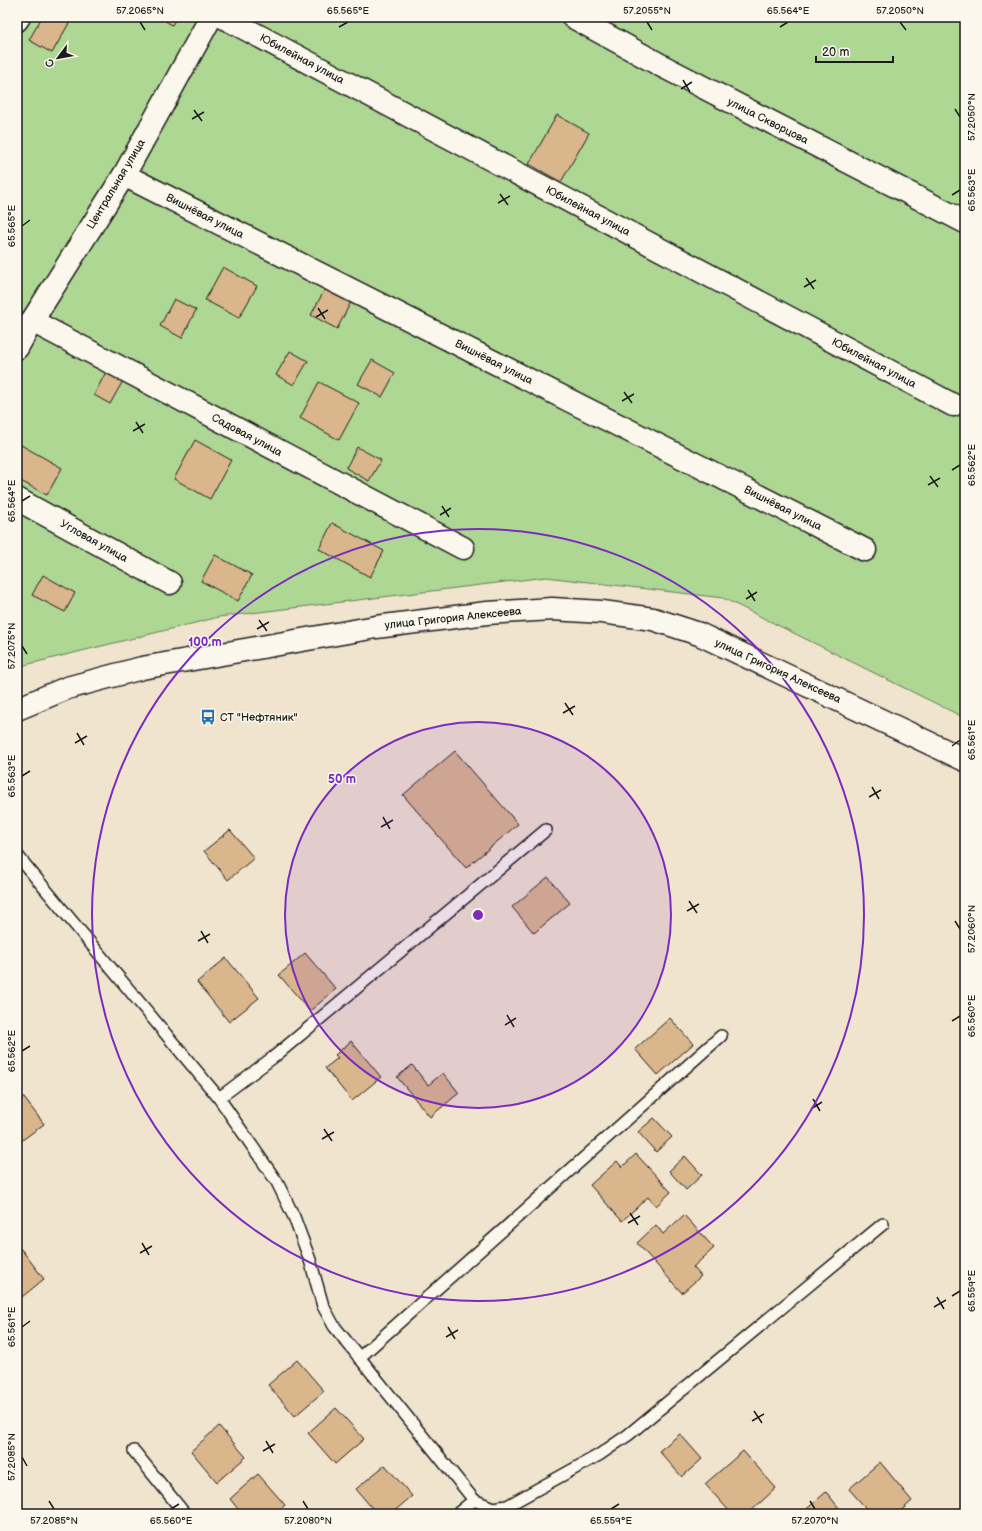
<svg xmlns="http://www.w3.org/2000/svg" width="982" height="1531" font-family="'Balsamiq Sans',sans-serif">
  <rect width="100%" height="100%" fill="#f1e4cf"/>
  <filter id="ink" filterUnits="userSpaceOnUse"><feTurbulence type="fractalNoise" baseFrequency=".025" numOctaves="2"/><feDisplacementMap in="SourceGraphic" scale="8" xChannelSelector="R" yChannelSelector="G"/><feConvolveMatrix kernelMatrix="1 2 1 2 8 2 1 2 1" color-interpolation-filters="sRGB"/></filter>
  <g filter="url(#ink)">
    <!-- green -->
    <path fill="#aed794" stroke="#657a58" d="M17 17H965V718L723 598 546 577 219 617 17 667Z"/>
    <!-- building -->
    <g fill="#dab68c" stroke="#1c1c1c">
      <path d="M42 17 72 18 52 53 29 40Z"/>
      <path d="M159 17H177L172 25Z"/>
      <path d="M557 115 589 133 561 182 529 164Z"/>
      <path d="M223 267 257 286 239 318 205 300Z"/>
      <path d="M326 287 351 302 337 329 311 315Z"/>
      <path d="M174 299 196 310 182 338 160 326Z"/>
      <path d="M290 351 308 361 294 385 276 375Z"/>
      <path d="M372 360 395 373 382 397 358 384Z"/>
      <path d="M107 370 124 379 110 404 94 395Z"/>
      <path d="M319 382 359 403 339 440 300 418Z"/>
      <path d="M195 440 231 460 210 499 174 479Z"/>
      <path d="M21 445 62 468 47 495 17 479V452Z"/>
      <path d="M357 447 381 460 369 481 346 468Z"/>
      <path d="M332 523 384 551 370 577 319 549Z"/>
      <path d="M215 555 252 575 238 601 201 581Z"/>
      <path d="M43 575 75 593 65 612 32 595Z"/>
      <path d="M455 751 518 824 466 868 403 795Z"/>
      <path d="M230 830 254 858 228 880 204 851Z"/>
      <path d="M548 877 570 903 534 933 512 907Z"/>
      <path d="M305 953 336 989 310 1011 279 975Z"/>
      <path d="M226 958 259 998 229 1022 197 982Z"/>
      <path d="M670 1018 693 1044 658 1075 635 1049Z"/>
      <path d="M351 1041 381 1077 352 1101 325 1068 338 1058 335 1055Z"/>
      <path d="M412 1065 428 1085 443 1073 459 1093 430 1117 397 1077Z"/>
      <path d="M21 1094 44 1124 17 1144V1097Z"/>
      <path d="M654 1118 672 1137 656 1152 638 1132Z"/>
      <path d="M636 1154 671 1192 656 1206 648 1197 622 1221 590 1185 617 1161 622 1167Z"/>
      <path d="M685 1156 702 1175 686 1190 669 1171Z"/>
      <path d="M684 1215 714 1248 693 1267 701 1276 682 1293 637 1243 656 1225 663 1234Z"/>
      <path d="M21 1249 44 1279 17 1301V1252Z"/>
      <path d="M297 1360 324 1391 295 1416 268 1385Z"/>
      <path d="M336 1408 364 1439 335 1464 308 1433Z"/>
      <path d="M219 1426 246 1457 217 1482 191 1451Z"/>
      <path d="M680 1434 702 1459 682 1477 659 1451Z"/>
      <path d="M743 1451 776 1488 748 1514H732L705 1484Z"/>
      <path d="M880 1462 912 1501 897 1514H871L849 1489Z"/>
      <path d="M385 1465 412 1496 391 1514H377L356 1489Z"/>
      <path d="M258 1474 285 1505 276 1514H242L230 1499Z"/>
      <path d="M826 1492 844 1514H801Z"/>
    </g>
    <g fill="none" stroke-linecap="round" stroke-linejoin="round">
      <!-- service casing -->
      <g stroke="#1c1c1c" stroke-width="14">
        <g id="service">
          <path d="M17 855 219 1098 277 1182 294 1217 310 1260 323 1306 334 1326 474 1500"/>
          <path d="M219 1098 275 1056 546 830"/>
          <path d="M359 1358 721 1036"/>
          <path d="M134 1451 185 1514"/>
          <path d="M457 1514 474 1500 493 1508 507 1506 599 1455 628 1435 883 1224"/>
        </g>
      </g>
      <!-- minor casing -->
      <g stroke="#1c1c1c" stroke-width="25">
        <g id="minor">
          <path d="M223 17 953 405"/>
          <path d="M573 17 664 67 965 222"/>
          <path d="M17 20 19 17"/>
          <path d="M124 175 865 550"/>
          <path d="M32 321 463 548"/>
          <path d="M17 348 32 321 124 175 211 17"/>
          <path d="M17 499 170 583"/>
          <path d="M17 709 67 688 142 668 376 627 487 613 552 609 602 612 653 619 699 634 965 760"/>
        </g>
      </g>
      <!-- service -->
      <use href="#service" stroke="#fbf7ec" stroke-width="11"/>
      <!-- minor -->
      <use href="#minor" stroke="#fbf7ec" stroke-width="22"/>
    </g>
  </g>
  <!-- ticks -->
  <path fill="none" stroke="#1c1c1c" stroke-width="1.5" d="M140 22 145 30M647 22 652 30M900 22 906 30M339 27 348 22M780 27 788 22M683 80 690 92M681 89 692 82M955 109 960 117M194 110 202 121M192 119 204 112M500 194 508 205M952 195 960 190M498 203 510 196M22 226 30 220M806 278 814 289M804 287 816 280M318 308 325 319M316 317 328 310M624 392 632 403M622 401 634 394M136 422 143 433M133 431 145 424M952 470 960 465M930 476 938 487M928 485 940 478M22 501 30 496M442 506 449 517M440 515 451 508M748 590 755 601M746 599 757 592M259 620 267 631M257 629 269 622M22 646 27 654M565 703 573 715M563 713 575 706M77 733 84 745M75 743 87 736M952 746 960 740M22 776 30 771M872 787 879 799M869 797 881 790M383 817 390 829M381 827 393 820M689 901 697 913M687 911 699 904M955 921 960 929M201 931 208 943M198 941 210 934M507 1015 514 1027M952 1021 960 1016M505 1025 516 1018M22 1051 30 1046M813 1099 820 1111M811 1109 822 1102M324 1129 332 1141M322 1139 334 1132M630 1213 638 1225M628 1223 640 1216M142 1243 149 1255M140 1253 152 1246M952 1296 960 1291M937 1297 944 1309M934 1307 946 1300M22 1327 30 1321M448 1327 455 1339M446 1337 458 1330M754 1411 762 1423M752 1421 764 1414M266 1441 273 1453M263 1451 275 1444M22 1457 27 1466M49 1501 54 1509M303 1501 308 1509M810 1501 815 1509M171 1509 179 1504M611 1509 619 1504"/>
  <!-- distance rings -->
  <circle cx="478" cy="915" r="193" fill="#7b2cbf" fill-opacity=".12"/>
  <g fill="none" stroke="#7b2cbf" stroke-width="2">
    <circle cx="478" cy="915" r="193"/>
    <circle cx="478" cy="915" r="386"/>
  </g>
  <!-- icons -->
  <defs>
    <g id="bus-bare" transform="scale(1.2)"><path d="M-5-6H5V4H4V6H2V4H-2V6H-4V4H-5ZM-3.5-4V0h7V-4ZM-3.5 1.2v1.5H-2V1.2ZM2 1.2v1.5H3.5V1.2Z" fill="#1f6fb2" stroke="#fbf7ec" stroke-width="2.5" paint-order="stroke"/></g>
  </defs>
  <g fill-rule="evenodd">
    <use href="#bus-bare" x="208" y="717"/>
  </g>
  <g text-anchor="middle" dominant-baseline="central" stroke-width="3" stroke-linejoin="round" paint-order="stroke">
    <!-- street labels -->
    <g font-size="11" fill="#1c1c1c" stroke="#fbf7ec">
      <text transform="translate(302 59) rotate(28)">Юбилейная улица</text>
      <text transform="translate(768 121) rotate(27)">улица Скворцова</text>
      <text transform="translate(116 184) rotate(-59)">Центральная улица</text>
      <text transform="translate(588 211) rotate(28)">Юбилейная улица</text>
      <text transform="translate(205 216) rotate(27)">Вишнёвая улица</text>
      <text transform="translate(494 362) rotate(27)">Вишнёвая улица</text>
      <text transform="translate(874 363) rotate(28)">Юбилейная улица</text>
      <text transform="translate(247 435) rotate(28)">Садовая улица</text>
      <text transform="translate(783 508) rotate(27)">Вишнёвая улица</text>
      <text transform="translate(94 541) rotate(29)">Угловая улица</text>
      <text transform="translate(453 618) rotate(-6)">улица Григория Алексеева</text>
      <text transform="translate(778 671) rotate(25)">улица Григория Алексеева</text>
    </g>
    <!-- poi labels -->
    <g font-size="11" fill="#1c1c1c" stroke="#fbf7ec" text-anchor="start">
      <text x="220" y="717">СТ "Нефтяник"</text>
    </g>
  </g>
  <circle cx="478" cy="915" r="6" fill="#7b2cbf" stroke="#fbf7ec" stroke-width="2"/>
  <g font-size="12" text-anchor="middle" font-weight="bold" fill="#7b2cbf" stroke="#fbf7ec" stroke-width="3" stroke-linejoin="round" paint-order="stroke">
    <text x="205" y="646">100 m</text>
    <text x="342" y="783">50 m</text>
  </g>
  <!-- margin -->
  <rect width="982" height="1531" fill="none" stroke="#fbf7ec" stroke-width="44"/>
  <!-- north arrow -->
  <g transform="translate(58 58) rotate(238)" stroke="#fbf7ec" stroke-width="3" paint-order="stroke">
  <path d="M0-3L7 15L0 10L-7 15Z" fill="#1c1c1c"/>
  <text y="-6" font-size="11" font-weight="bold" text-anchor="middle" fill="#1c1c1c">С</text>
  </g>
  <!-- scale -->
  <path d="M816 56v6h77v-6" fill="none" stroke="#1c1c1c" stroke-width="2"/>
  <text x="822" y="56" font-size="12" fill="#1c1c1c" stroke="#fbf7ec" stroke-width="3" paint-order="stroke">20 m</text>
  <rect x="22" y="22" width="938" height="1487" fill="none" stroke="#1c1c1c" stroke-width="1.5"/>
  <g font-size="10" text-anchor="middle" fill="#1c1c1c">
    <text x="140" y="14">57.2065°N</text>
    <text x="348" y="14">65.565°E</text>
    <text x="647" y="14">57.2055°N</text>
    <text x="788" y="14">65.564°E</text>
    <text x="900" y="14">57.2050°N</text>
    <text transform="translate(971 117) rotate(-90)" y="4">57.2050°N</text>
    <text transform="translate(971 190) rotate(-90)" y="4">65.563°E</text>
    <text transform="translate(11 226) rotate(-90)" y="4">65.565°E</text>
    <text transform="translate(971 465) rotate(-90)" y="4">65.562°E</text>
    <text transform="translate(11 501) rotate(-90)" y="4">65.564°E</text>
    <text transform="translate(11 646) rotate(-90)" y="4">57.2075°N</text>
    <text transform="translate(971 740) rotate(-90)" y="4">65.561°E</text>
    <text transform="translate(11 776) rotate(-90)" y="4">65.563°E</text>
    <text transform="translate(971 929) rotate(-90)" y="4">57.2060°N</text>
    <text transform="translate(971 1016) rotate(-90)" y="4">65.560°E</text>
    <text transform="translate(11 1051) rotate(-90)" y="4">65.562°E</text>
    <text transform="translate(971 1291) rotate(-90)" y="4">65.559°E</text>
    <text transform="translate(11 1327) rotate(-90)" y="4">65.561°E</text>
    <text transform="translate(11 1457) rotate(-90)" y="4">57.2085°N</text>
    <text x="54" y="1524">57.2085°N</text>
    <text x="171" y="1524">65.560°E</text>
    <text x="308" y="1524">57.2080°N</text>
    <text x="611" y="1524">65.559°E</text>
    <text x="815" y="1524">57.2070°N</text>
  </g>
</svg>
